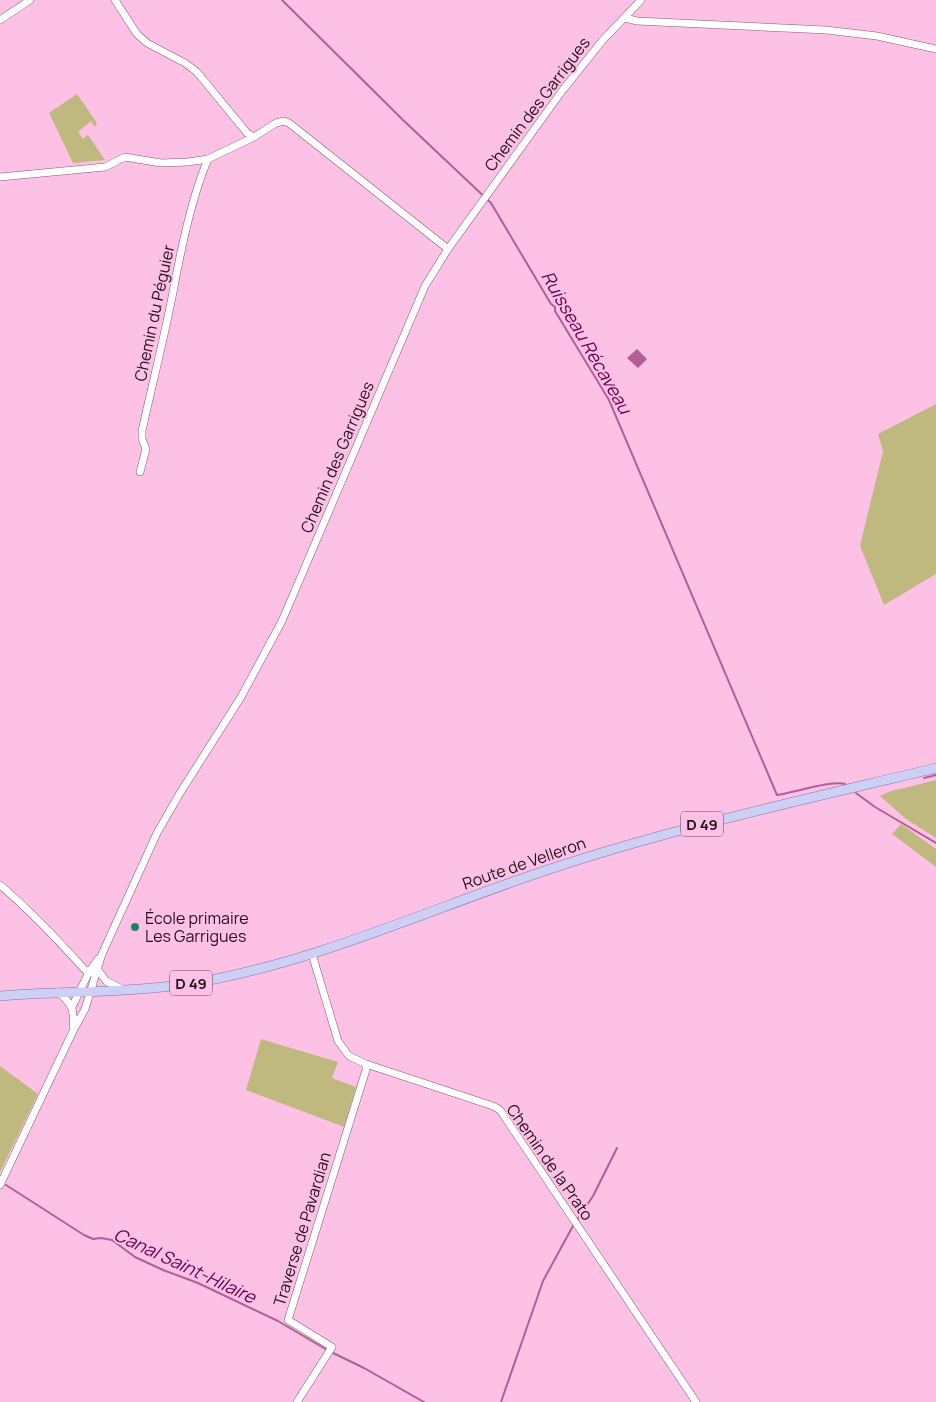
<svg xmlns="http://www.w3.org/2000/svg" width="936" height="1402" font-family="Manrope,sans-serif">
  <rect width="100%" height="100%" fill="#fdc1e5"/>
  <!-- green -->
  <g fill="#c0b97f">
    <path d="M77 94 97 123 95 127 91 121 78 132 83 139 88 135 105 160 73 163 49 113Z"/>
    <path d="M936 404V574L884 605 860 546 883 451 878 434Z"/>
    <path d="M936 780V838L906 819 880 796 888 792Z"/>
    <path d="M901 824 936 849V867L892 834Z"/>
    <path d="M261 1039 338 1062 332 1078 356 1087 344 1127 246 1090Z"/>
    <path d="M0 1066 38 1094 0 1172Z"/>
  </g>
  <!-- water -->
  <path fill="#b16095" d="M637 349 647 359 638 368 627 358Z"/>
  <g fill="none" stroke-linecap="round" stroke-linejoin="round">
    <!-- stream -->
    <g stroke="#b16095" stroke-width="2">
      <path d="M282 0 403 120 491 203 551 304 555 307V311L609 400 777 795C793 793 832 780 845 784"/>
      <path d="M924 778 936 775"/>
      <path d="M856 793 875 807 936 843"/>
      <path d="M6 1185 84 1235 93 1239 101 1238 112 1240 135 1257 163 1270 198 1283 278 1321 327 1350"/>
      <path d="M577 1220 593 1196 617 1148"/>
      <path d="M331 1352 364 1368 424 1402"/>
      <path d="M501 1402 543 1281 574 1224"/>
    </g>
    <!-- minor casing -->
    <g stroke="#885575" stroke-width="8">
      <g id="minor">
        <path d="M115 0 137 34 147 43 185 63 197 72 247 133 254 137"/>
        <path d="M625 18 637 21 826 30 877 36 936 49"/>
        <path d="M0 20 30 0"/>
        <path d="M0 177 105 167 125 157 161 163 188 162 208 159 254 137 276 123 284 121 289 123 448 249"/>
        <path d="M140 472 146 449 142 439V431C152 385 164 339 173 292 181 250 191 199 208 159"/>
        <path d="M0 885C31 911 58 940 85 970L89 972 97 973"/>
        <path d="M312 954 338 1041 349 1056 366 1064 493 1106 500 1110 696 1402"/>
        <path d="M98 970 106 981 122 989"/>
        <path d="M58 992C72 1004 75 1010 73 1028"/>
        <path d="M72 1007 89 972 98 959"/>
        <path d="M0 1185 73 1031 85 1009 102 954 157 833 180 793 241 697 282 621 425 286 448 249 562 91 602 41 641 0"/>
        <path d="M297 1402 332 1347 288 1320 366 1070V1064"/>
      </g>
    </g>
    <!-- major casing -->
    <g stroke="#7d77a6" stroke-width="10">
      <path id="major" d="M0 996C64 991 130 993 194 983 317 962 432 908 550 869 677 827 807 799 936 768"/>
    </g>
    <!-- minor -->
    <use href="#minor" stroke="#fff" stroke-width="7"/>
    <!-- major -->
    <use href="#major" stroke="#cecff5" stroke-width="9"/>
  </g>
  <!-- markers -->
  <circle fill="#1f835c" stroke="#fdc1e5" stroke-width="2" cx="135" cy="927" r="5"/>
  <g text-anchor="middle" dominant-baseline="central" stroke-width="4" stroke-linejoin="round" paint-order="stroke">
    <!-- shield labels -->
    <g fill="#fdc1e5" stroke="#654559" stroke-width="1">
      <rect x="681" y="811.5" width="42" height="25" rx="4"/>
      <rect x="170" y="970.5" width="42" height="25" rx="4"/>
    </g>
    <g font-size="15" font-weight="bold" fill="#24101d">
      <text x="702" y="824">D 49</text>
      <text x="191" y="983">D 49</text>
    </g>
    <!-- street labels -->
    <g font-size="16" fill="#24101d" stroke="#fdc1e5">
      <text transform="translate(537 104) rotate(-53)">Chemin des Garrigues</text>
      <text transform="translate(154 313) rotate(-78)">Chemin du Péguier</text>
      <text transform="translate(337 457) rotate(-67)">Chemin des Garrigues</text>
      <text transform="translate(524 863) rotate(-19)">Route de Velleron</text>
      <text transform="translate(550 1162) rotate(55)">Chemin de la Prato</text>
      <text transform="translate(302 1229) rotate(-73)">Traverse de Pavardian</text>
    </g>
    <!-- poi labels -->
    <g font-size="16" fill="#24101d" stroke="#fdc1e5" text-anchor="start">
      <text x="145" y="918">École primaire<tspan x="145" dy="18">Les Garrigues</tspan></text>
    </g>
    <!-- water labels -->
    <g font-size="18" font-style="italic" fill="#6a0050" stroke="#fdc1e5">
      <text transform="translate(587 342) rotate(60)">Ruisseau Récaveau</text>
      <text transform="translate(185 1265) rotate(25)">Canal Saint-Hilaire</text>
    </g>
  </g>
</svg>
